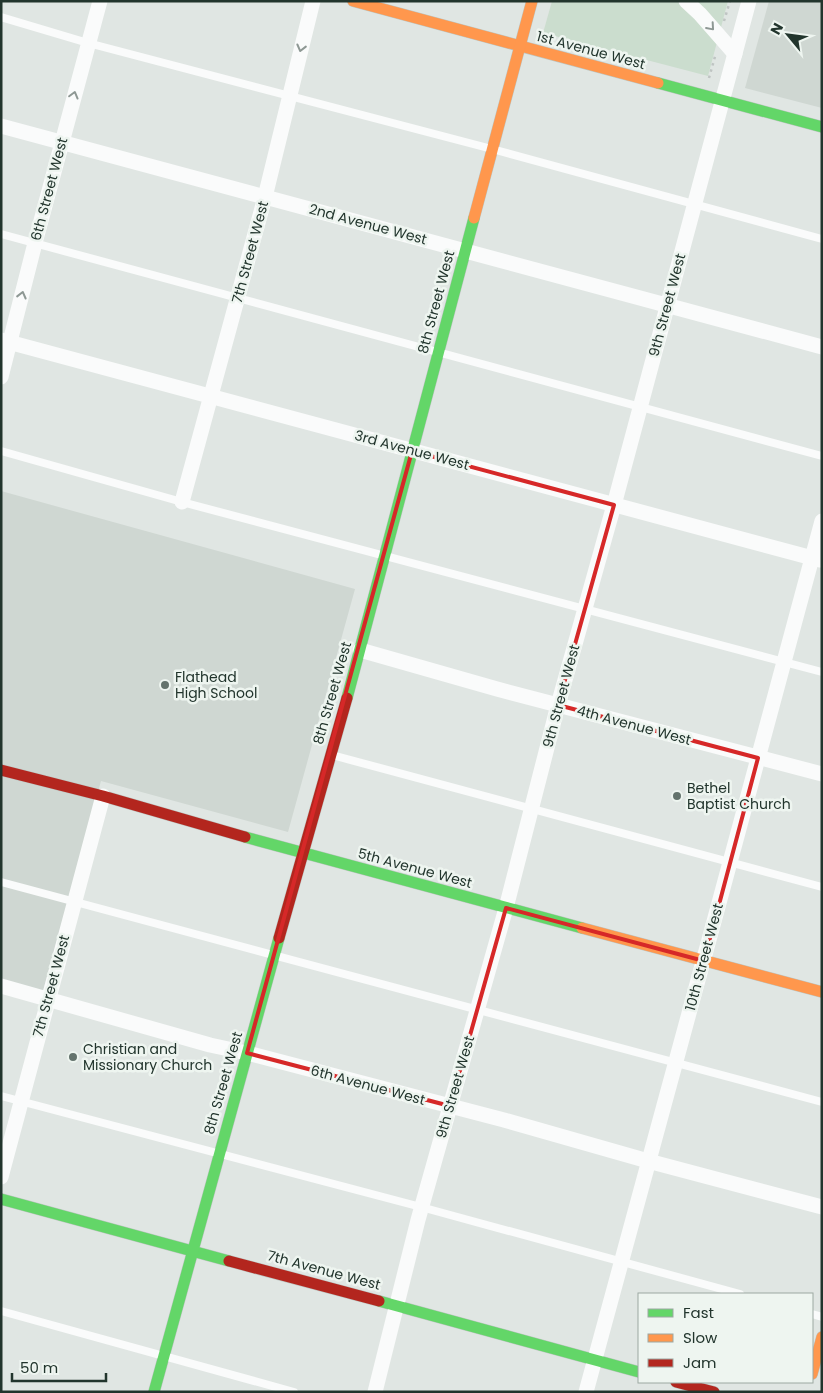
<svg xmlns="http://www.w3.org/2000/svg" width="823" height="1393" font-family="Poppins,sans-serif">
  <rect width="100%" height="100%" fill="#e0e6e3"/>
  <!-- built -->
  <g fill="#cfd7d2">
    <path d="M769 1H822V108L745 88Z"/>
    <path d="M1 491 355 589 288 832 101 781 43 991 1 979Z"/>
  </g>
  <!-- green -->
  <path fill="#cbddce" d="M552 1H728L708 76 543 33Z"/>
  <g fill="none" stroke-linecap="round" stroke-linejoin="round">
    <!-- fast casing -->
    <g stroke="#bdc5c1" stroke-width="12">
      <g id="fast">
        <path d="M658 83 822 127"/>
        <path d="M347 698 474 218"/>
        <path d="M245 837 582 928"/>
        <path d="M1 1199 229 1261"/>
        <path d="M379 1301 639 1372"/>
        <path d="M154 1392 279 938"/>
      </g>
    </g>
    <!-- slow casing -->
    <g stroke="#bdc5c1" stroke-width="12">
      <g id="slow">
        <path d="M353 1 658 83"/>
        <path d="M474 218 532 1"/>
        <path d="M582 928 822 992"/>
        <path d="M812 1374 822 1337"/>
      </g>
    </g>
    <!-- jam casing -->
    <g stroke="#bdc5c1" stroke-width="12">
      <g id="jam">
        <path d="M1 770 103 796 245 837"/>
        <path d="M279 938 347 698"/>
        <path d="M229 1261 379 1301"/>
        <path d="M676 1382 714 1392"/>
      </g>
    </g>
    <!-- path -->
    <g stroke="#bfc5c3" stroke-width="2.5" stroke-dasharray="2.5 4" stroke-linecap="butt">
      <path d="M724 21 730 1"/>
      <path d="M709 78 716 53"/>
    </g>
    <!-- lane -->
    <g stroke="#fafbfb" stroke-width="8">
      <path d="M1 17 88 43 492 149 822 239"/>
      <path d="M1 234 822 456"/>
      <path d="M1 451 182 502 822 672"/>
      <path d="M332 755 822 887"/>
      <path d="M1 882 822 1102"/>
      <path d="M1 1096 421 1207 740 1294"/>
      <path d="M1 1311 294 1392"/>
      <path d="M812 1314 822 1317"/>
    </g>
    <!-- street -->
    <g stroke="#fafbfb" stroke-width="15">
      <path d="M686 1 700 14 735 54"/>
      <path d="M1 126 822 347"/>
      <path d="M1 340 820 560"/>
      <path d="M1 377 35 243 100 1"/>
      <path d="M182 502 265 197 313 1"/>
      <path d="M360 650 497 689 822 774"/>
      <path d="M1 986 210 1045 247 1053 504 1120 648 1161 822 1207"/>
      <path d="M1 1177 103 796"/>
      <path d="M375 1392 418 1220 506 908 558 705 614 505 749 1"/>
      <path d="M586 1392C664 1101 745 812 822 521"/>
    </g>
    <!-- fast -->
    <use href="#fast" stroke="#63d668" stroke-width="11"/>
    <!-- slow -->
    <use href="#slow" stroke="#ff974d" stroke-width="11"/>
    <!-- jam -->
    <use href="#jam" stroke="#b3261e" stroke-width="11"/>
  </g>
  <!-- one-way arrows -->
  <defs><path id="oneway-chevron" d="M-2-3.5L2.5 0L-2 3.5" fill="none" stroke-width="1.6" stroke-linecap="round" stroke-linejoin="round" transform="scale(1.25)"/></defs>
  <g stroke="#8e9894">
    <use href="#oneway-chevron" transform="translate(711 27) rotate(49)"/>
    <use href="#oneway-chevron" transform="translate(301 48) rotate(104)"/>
    <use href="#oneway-chevron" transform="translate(74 95) rotate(-75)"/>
    <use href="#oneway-chevron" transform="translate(22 295) rotate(-76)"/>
  </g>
  <!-- marked area -->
  <path fill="none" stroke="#d62828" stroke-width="4" stroke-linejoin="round" d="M412 451 614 505 558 705 758 758 704 961 506 908 450 1106 247 1053Z"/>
  <!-- markers -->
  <g fill="#64736d" stroke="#eef5f0" stroke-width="2">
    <circle cx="165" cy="685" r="5"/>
    <circle cx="677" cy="796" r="5"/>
    <circle cx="73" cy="1057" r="5"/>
  </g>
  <g text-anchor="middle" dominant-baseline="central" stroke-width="5" stroke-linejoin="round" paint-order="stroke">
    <!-- street labels -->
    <g font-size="14" fill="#22352d" stroke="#eef5f0">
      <text transform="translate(591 50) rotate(15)">1st Avenue West</text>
      <text transform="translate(49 189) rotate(-75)">6th Street West</text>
      <text transform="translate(368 224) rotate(15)">2nd Avenue West</text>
      <text transform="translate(250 252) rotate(-75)">7th Street West</text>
      <text transform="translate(436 302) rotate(-75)">8th Street West</text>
      <text transform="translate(667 305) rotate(-75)">9th Street West</text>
      <text transform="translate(412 450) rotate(15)">3rd Avenue West</text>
      <text transform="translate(332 693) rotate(-74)">8th Street West</text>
      <text transform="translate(561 696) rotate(-75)">9th Street West</text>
      <text transform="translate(634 725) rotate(15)">4th Avenue West</text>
      <text transform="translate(415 868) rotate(15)">5th Avenue West</text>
      <text transform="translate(704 957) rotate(-75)">10th Street West</text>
      <text transform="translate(51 986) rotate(-75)">7th Street West</text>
      <text transform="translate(223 1083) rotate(-74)">8th Street West</text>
      <text transform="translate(368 1085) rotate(15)">6th Avenue West</text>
      <text transform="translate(455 1087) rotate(-74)">9th Street West</text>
      <text transform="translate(324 1270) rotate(15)">7th Avenue West</text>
    </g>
    <!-- poi labels -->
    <g font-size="14" fill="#22352d" stroke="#eef5f0" text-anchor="start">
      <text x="175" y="677">Flathead<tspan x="175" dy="16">High School</tspan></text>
      <text x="687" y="788">Bethel<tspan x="687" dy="16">Baptist Church</tspan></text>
      <text x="83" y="1049">Christian and<tspan x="83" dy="16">Missionary Church</tspan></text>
    </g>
  </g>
  <!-- border -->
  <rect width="823" height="1393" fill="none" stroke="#22352d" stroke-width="5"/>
  <!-- legend -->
  <rect x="638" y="1293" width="175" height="90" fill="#eef5f0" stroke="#9ca8a2"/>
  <rect x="648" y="1309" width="25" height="8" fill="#63d668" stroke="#9ca8a2"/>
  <text x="683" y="1318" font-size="15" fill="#22352d">Fast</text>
  <rect x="648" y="1334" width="25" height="8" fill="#ff974d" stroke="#9ca8a2"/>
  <text x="683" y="1343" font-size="15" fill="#22352d">Slow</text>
  <rect x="648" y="1359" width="25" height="8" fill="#b3261e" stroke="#9ca8a2"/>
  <text x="683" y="1368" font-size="15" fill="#22352d">Jam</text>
  <!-- north arrow -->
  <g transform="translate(788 35) rotate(299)" stroke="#eef5f0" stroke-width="4" paint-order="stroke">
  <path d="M0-4L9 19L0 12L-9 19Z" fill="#22352d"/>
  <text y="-8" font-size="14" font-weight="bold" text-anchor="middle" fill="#22352d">N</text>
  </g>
  <!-- scale -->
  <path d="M12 1373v8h94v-8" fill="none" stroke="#22352d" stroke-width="2.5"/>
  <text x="20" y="1373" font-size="15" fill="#22352d" stroke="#eef5f0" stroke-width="4" paint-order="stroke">50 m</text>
</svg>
